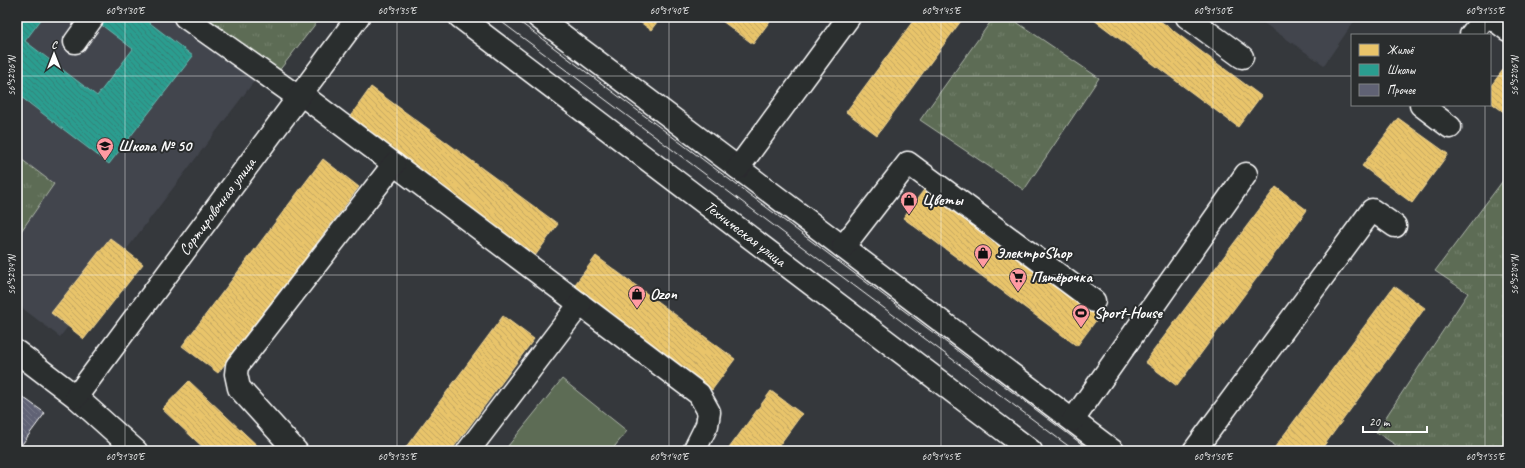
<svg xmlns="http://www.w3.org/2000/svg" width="1525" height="468" font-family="Caveat,sans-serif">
  <defs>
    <pattern id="grass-tufts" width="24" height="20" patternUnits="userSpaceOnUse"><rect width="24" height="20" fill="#5d6c55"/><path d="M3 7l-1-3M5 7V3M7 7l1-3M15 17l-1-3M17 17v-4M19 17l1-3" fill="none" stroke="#75826e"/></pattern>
    <pattern id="homes-back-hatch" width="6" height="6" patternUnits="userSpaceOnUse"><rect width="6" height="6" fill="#e9c46a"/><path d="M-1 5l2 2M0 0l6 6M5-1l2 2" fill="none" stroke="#c2a662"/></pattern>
    <pattern id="schools-back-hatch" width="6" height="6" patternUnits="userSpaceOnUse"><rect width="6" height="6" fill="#2a9d8f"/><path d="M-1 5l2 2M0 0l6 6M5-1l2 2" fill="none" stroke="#368178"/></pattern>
    <pattern id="building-back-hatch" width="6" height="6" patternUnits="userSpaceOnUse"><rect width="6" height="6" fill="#606274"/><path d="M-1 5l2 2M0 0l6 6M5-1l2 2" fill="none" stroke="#787a89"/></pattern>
  </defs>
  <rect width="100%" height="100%" fill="#35383c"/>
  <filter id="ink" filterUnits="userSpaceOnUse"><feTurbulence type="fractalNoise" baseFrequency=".025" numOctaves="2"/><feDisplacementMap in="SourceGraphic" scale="8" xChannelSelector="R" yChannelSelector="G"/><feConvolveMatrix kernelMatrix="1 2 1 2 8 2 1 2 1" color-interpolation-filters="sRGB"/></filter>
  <g filter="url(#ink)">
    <!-- built -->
    <g fill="#42454d">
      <path d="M17 17H303L60 337 17 304Z"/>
      <path d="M1255 17H1357L1324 65Z"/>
    </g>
    <!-- grass -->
    <g fill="url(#grass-tufts)" stroke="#aeb6aa">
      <path d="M203 17H319L320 18 278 72Z"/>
      <path d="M994 17H1009L1099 78 1024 190 920 120Z"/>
      <path d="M17 156 54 184 17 237Z"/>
      <path d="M1508 174V443L1502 451H1405L1376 432 1468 293 1435 271Z"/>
    </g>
    <!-- pitch -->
    <path fill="#5d6c55" stroke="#aeb6aa" d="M562 379 627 431 611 451H504Z"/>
    <!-- homes -->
    <g fill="url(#homes-back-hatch)" stroke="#f0d697">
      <path d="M633 17H661L651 30Z"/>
      <path d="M725 17H773L753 44 722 21Z"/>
      <path d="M916 17H964L877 135 846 112Z"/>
      <path d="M1090 17H1155L1261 96 1238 127Z"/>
      <path d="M1506 66 1508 68V115L1490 102V87Z"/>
      <path d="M371 87 558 224 535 256 349 118Z"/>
      <path d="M1398 118 1448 154 1412 203 1362 166Z"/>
      <path d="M323 159 359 187 218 373 182 346Z"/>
      <path d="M926 187 1100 315 1077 346 903 218Z"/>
      <path d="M1276 187 1307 210 1177 386 1145 362Z"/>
      <path d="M110 238 143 264 84 339 51 313Z"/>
      <path d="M596 256 735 359 712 390 573 287Z"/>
      <path d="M1394 286 1425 308 1320 451H1272Z"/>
      <path d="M503 316 534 339 451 451H403Z"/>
      <path d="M189 381 263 451H207L162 409Z"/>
      <path d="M771 391 802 414 775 451H727Z"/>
    </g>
    <!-- schools -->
    <path fill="url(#schools-back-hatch)" stroke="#6abab1" d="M17 17H43L25 41 97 96 133 49 91 17H142L193 56 109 164 17 94Z"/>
    <!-- building -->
    <path fill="url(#building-back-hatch)" stroke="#fff" d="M17 393 45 413 17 451Z"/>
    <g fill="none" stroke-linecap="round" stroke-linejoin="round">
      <!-- minor casing -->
      <g stroke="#fff" stroke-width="25">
        <g id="minor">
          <path d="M185 17 298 97"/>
          <path d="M538 17 1113 451"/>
          <path d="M1187 17 1242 57"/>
          <path d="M1491 17 1508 30"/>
          <path d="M1471 35 1485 17"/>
          <path d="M75 42 93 17"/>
          <path d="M301 94 699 394 709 412 707 425 694 451"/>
          <path d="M1421 105 1450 127"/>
          <path d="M738 168 849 17"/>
          <path d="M843 247 908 163 1094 301"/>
          <path d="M17 352 76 397 136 451"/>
          <path id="s1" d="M76 397 358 17"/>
          <path d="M1073 420 1246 174"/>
          <path d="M296 451 239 388 236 374 237 366 394 164"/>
          <path d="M468 451 580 304"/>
          <path d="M1194 451 1372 210 1395 226"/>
        </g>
      </g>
      <!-- major casing -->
      <g stroke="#fff" stroke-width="25">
        <g id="major">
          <path id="s2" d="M460 17 1031 451"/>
        </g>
      </g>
      <!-- minor -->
      <use href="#minor" stroke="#2a2d2e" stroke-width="22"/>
      <!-- major -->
      <use href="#major" stroke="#2a2d2e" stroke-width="22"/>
      <!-- tram -->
      <g stroke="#fff" stroke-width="1">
        <path d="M495 17 1075 451"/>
        <path d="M513 17 1091 451"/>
      </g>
    </g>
  </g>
  <!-- ticks -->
  <path fill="none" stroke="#fff" stroke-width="1" stroke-opacity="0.45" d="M125 17V451M397 17V451M669 17V451M941 17V451M1213 17V451M1485 17V35M17 76H1352M1490 76H1508M1485 105V451M17 275H1508"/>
  <!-- icons -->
  <defs>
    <g id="school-pin" transform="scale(0.9)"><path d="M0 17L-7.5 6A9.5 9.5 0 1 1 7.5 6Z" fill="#ff9aa2" stroke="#2a2d2e"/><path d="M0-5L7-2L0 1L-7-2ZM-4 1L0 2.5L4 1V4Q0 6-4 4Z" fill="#111"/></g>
    <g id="shop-pin" transform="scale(0.9)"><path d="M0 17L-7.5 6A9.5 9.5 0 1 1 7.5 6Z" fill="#ff9aa2" stroke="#2a2d2e"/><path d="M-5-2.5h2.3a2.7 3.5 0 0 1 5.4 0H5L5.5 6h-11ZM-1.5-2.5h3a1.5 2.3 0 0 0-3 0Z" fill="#111"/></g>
    <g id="supermarket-pin" transform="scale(0.9)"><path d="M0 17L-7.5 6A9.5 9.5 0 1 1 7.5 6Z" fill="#ff9aa2" stroke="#2a2d2e"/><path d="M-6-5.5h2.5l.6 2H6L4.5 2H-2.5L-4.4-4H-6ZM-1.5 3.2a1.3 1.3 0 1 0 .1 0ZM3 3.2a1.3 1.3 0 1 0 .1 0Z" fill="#111"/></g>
    <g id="stadium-pin" transform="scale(0.9)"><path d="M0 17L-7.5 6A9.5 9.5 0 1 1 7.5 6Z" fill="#ff9aa2" stroke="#2a2d2e"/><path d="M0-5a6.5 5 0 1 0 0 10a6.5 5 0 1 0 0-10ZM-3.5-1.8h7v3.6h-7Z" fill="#111"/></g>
  </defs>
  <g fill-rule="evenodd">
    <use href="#school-pin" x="105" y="146"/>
    <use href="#shop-pin" x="909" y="200"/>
    <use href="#shop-pin" x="983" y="253"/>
    <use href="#supermarket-pin" x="1018" y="277"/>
    <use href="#shop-pin" x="637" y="294"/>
    <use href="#stadium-pin" x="1081" y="313"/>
  </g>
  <g text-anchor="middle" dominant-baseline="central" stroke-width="4" stroke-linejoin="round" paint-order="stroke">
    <!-- poi labels -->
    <g font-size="16" font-weight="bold" fill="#fff" stroke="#2a2d2e" text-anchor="start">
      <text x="118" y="146">Школа № 50</text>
      <text x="922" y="200">Цветы</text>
      <text x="996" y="253">ЭлектроShop</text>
      <text x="1031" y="277">Пятёрочка</text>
      <text x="650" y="294">Ozon</text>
      <text x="1094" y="313">Sport-House</text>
    </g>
    <!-- street labels -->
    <g font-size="16" fill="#fff" stroke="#2a2d2e">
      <text stroke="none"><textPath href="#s1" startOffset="237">Сортировочная улица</textPath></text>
      <text stroke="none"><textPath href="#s2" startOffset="358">Техническая улица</textPath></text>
    </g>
  </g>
  <!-- margin -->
  <rect width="1525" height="468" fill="none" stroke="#2a2d2e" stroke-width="44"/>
  <!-- legend -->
  <rect x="1351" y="34" width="140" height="72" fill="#2a2d2e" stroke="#7f8182"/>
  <rect x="1359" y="44" width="20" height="12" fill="#e9c46a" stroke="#7f8182"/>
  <text x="1387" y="54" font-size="12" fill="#ffffff">Жильё</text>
  <rect x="1359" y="64" width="20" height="12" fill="#2a9d8f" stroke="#7f8182"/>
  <text x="1387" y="74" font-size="12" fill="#ffffff">Школы</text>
  <rect x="1359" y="84" width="20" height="12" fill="#606274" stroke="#7f8182"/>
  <text x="1387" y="94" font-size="12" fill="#ffffff">Прочее</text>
  <!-- north arrow -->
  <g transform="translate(54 54)" stroke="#2a2d2e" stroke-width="3" paint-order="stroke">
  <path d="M0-3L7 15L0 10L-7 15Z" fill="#ffffff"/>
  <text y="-6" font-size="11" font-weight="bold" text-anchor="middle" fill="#ffffff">С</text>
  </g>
  <!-- scale -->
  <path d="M1363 426v6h64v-6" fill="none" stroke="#ffffff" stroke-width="2"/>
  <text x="1369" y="426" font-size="12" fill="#ffffff" stroke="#2a2d2e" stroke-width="3" paint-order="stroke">20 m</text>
  <rect x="22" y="22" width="1481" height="424" fill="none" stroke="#fff" stroke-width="1.5"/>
  <g font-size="10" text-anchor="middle" fill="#fff">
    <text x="125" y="14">60°31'30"E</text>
    <text x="397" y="14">60°31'35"E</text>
    <text x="669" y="14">60°31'40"E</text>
    <text x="941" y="14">60°31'45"E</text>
    <text x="1213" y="14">60°31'50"E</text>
    <text x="1485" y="14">60°31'55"E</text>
    <text transform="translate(11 76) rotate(-90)" y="4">56°52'06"N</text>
    <text transform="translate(1514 76) rotate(-90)" y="4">56°52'06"N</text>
    <text transform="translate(11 275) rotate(-90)" y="4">56°52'04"N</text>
    <text transform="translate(1514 275) rotate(-90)" y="4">56°52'04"N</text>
    <text x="125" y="460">60°31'30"E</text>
    <text x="397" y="460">60°31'35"E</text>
    <text x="669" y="460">60°31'40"E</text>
    <text x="941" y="460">60°31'45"E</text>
    <text x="1213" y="460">60°31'50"E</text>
    <text x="1485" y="460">60°31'55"E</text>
  </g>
</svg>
